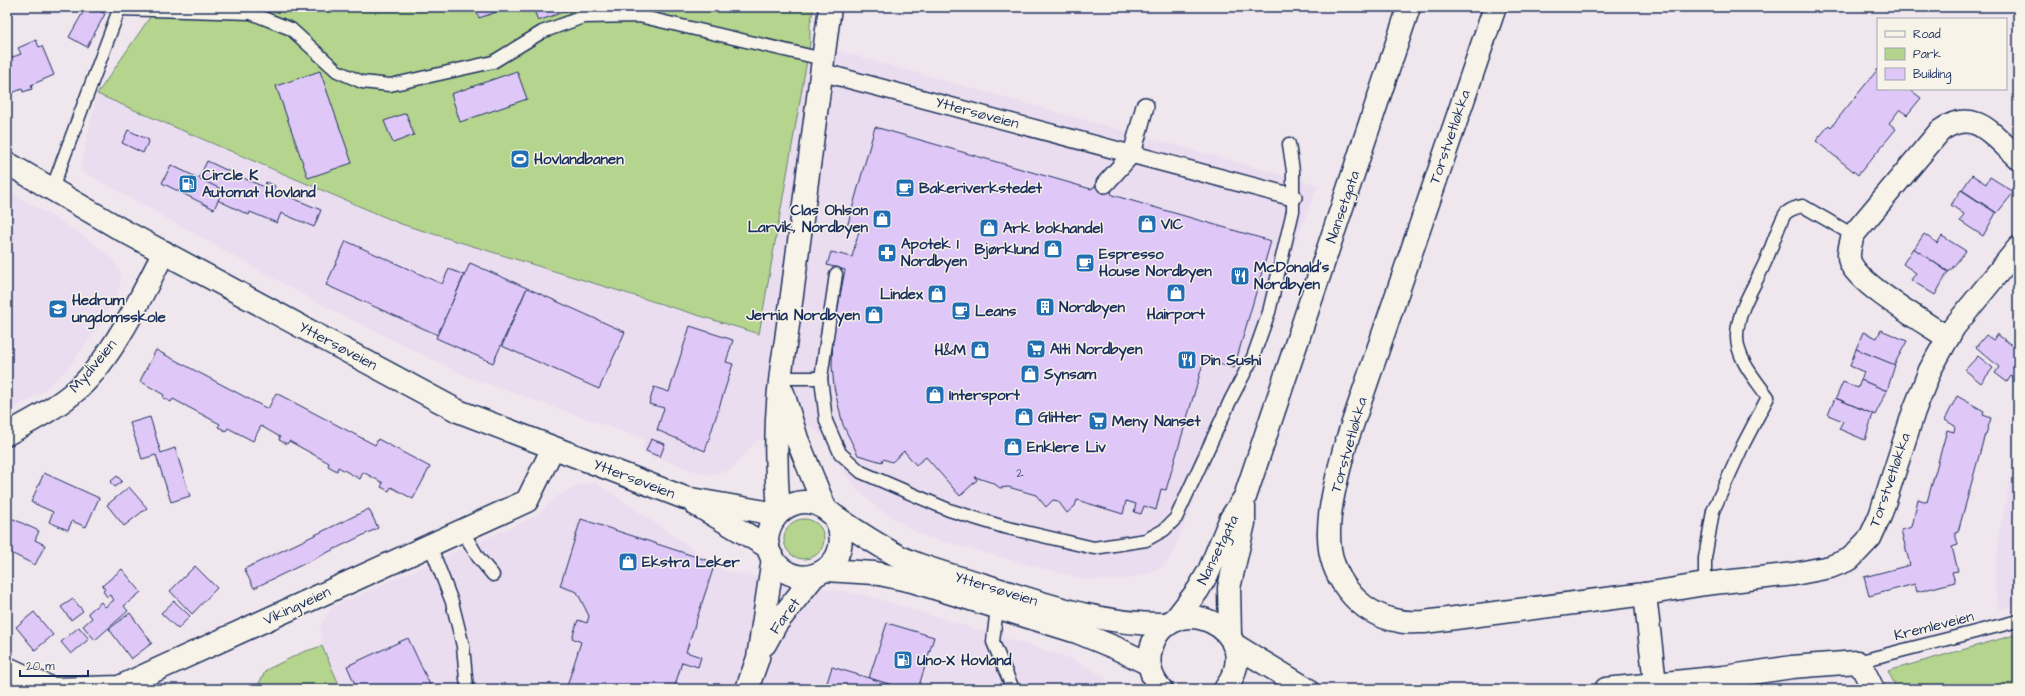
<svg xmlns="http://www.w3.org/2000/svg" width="2025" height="696" font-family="'Architects Daughter',sans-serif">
  <rect width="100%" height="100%" fill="#f0e6ed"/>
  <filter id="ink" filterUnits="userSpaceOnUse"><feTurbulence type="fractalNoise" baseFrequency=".025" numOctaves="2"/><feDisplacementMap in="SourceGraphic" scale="8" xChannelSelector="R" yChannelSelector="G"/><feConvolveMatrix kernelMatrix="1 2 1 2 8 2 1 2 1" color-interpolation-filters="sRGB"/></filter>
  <g filter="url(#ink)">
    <!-- built -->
    <g fill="#ebddf0">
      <path d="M810 43 1318 185 1173 553 1165 565 1147 574 1122 580 1083 579 929 538 912 530 880 510 857 490 834 458 823 437 810 426 756 441 731 470 707 475 643 453 644 439 468 377 322 305 80 170 97 94 401 224 759 334Z"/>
      <path d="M7 190 83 235 113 259 121 274 119 292 99 326 67 370 41 393 7 412Z"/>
      <path d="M2018 459V605L1999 610 1994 586 1999 535 2011 476Z"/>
      <path d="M595 482 725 571 869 596 1070 658 1103 676 1116 689H341L322 646 320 626 332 607 536 516 558 496 575 486Z"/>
    </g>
    <!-- green -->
    <g fill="#b5d58e" stroke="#688276">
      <path d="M157 7H814L810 24V43L759 334 401 224 97 94Z"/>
      <circle cx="804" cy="539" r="20"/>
      <path d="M2018 634V689H1897L1888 671Z"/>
      <path d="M322 646 341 689H256L266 670 303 652Z"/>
    </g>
    <!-- building -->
    <g fill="#dfc8f8" stroke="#1b2f5e">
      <path d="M86 7H93L105 14 87 47 69 37Z"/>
      <path d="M475 7H511L479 18Z"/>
      <path d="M533 7H577L538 21Z"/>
      <path d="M36 40 39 47 42 46 54 75 31 85 32 89 23 92 22 89 7 95V59L21 54 18 48Z"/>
      <path d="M1878 69V89H1909L1921 98 1907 115 1900 109 1889 123 1896 129 1858 175 1816 141 1829 125 1831 127Z"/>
      <path d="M320 71 352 163 308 178 276 86Z"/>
      <path d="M517 71 527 99 460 122 451 94Z"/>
      <path d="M406 113 414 135 393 143 384 121Z"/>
      <path d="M875 127 1091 189 1099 184 1111 190 1112 195 1271 241 1234 368 1204 360 1166 490 1161 489 1156 510 1144 506 1141 514 1134 512 1136 504 1126 501 1123 514 1077 500 1075 506 1067 513 1058 501 1053 500 1046 507 1036 495 1008 487 1000 488 993 483 975 477 977 480 960 496 926 457 916 465 904 451 892 462 883 459 882 462 858 455 843 425 834 387 832 366 833 332 845 270 827 265 831 252 852 257 859 231 847 227Z"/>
      <path d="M128 130 149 140 143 153 122 143Z"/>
      <path d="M207 161 252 182 265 187 266 182 275 186 273 190 321 210 314 227 281 213 277 223 250 212 249 215 194 189Z"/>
      <path d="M171 165 223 190 214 209 162 183Z"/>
      <path d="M1972 175 1986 184 1990 177 2014 192 1997 213 1962 190Z"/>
      <path d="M1961 190 1996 213 1983 236 1960 221 1964 214 1951 205Z"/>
      <path d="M1924 234 1937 243 1942 236 1966 251 1949 272 1914 249Z"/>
      <path d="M346 241 442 284 449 269 464 275 438 335 326 285Z"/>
      <path d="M1913 248 1948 272 1935 295 1911 280 1916 273 1903 264Z"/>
      <path d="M470 263 527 288 493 363 436 338Z"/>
      <path d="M527 288 625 332 599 389 502 346Z"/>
      <path d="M690 326 733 340 726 362 733 364 705 451 657 430 664 408 649 404 654 387 669 392Z"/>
      <path d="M1881 330 1907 341 1894 365 1856 349 1863 332 1877 338Z"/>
      <path d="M1997 334 2018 350V372L2014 378 2011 376 2007 382 1995 373 1999 367 1976 347 1986 335 1993 340Z"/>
      <path d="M1856 349 1895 365 1887 391 1861 380 1864 372 1850 366Z"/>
      <path d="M156 350 268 409 276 393 375 445 378 439 430 467 413 499 391 487 389 491 381 487 383 483 363 472 360 479 338 467 337 471 328 466 329 463 289 441 287 444 279 440 280 437 261 426 253 441 228 428 226 431 218 427 220 424 173 399 171 402 163 398 164 395 140 381Z"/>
      <path d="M1978 356 1993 368 1981 383 1965 370Z"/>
      <path d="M1861 380 1887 391 1875 415 1836 398 1843 382 1858 388Z"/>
      <path d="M1957 396 1984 411 1983 415 1991 418 1986 434H1985L1958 532 1955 533 1958 545 1952 547 1958 571 1952 572 1955 582 1917 592 1915 584 1869 596 1864 577 1910 565 1901 530 1912 527 1918 499 1927 502 1947 430 1954 432 1955 426 1945 420Z"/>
      <path d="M1835 398 1873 414 1865 440 1839 429 1843 421 1828 415Z"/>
      <path d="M150 417 161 453 175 448 190 496 171 502 156 455 142 459 130 423Z"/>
      <path d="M651 439 665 444 660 457 646 451Z"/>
      <path d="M44 473 99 498 86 527 72 521 68 530 49 522 53 512 31 502Z"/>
      <path d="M117 476 122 481 115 487 110 482Z"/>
      <path d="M129 487 147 508 124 526 107 505Z"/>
      <path d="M369 509 378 528 254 588 244 569Z"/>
      <path d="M7 516 39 531 35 540 45 545 35 565 7 551Z"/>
      <path d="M581 519 715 563 686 652 701 657 698 667 682 662 674 689H566L581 642 572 638 578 620 587 623 589 616 577 592 560 586Z"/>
      <path d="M195 566 217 588 192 614 170 591Z"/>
      <path d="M122 569 141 592 124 606 128 611 95 640 83 626 92 618 88 613 101 602 105 607 114 600 110 595 107 597 103 591 105 589 102 586Z"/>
      <path d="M73 599 83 611 71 620 61 607Z"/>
      <path d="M174 601 190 616 178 629 161 613Z"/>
      <path d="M34 612 53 635 35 650 16 627Z"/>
      <path d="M130 613 152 643 131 659 109 629Z"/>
      <path d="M887 623 934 637 918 689H905L869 678Z"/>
      <path d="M79 627 89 639 71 654 61 642Z"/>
      <path d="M408 638 432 689H357L347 666Z"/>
      <path d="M832 667 869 678 905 689H825Z"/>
    </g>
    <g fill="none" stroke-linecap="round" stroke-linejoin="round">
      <!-- service casing -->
      <g stroke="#1b2f5e" stroke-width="15">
        <g id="service">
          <path d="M120 9 251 13 291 29 337 71 362 82 390 85 493 62 542 32 583 17 639 16 823 59"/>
          <path d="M52 189 120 7"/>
          <path d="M779 378H821L826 421 840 453 861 472 949 510 1004 527 1094 548 1146 540 1164 530 1176 518 1231 399 1253 357 1269 312 1293 211V171L1289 144"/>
          <path d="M821 378 836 274"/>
          <path d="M462 530 478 557 493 575"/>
          <path d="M430 545 452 602 463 646 467 689"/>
          <path d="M1705 584V558L1713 511 1743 445 1768 397C1755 379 1736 358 1737 335 1738 307 1757 283 1767 258 1771 249 1781 218 1786 213 1791 209 1797 207 1803 206L1853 235"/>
          <path d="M997 607 993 642 1013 689"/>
          <path d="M1857 662 2018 621"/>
        </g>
      </g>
      <!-- pedestrian casing -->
      <g stroke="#1b2f5e" stroke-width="20">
        <g id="pedestrian">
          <path d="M821 72 1293 197"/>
          <path d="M1105 184 1132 154 1145 106"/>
        </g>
      </g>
      <!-- minor casing -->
      <g stroke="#1b2f5e" stroke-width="25">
        <g id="minor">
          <path d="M1495 7 1345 446C1338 474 1329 504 1329 533 1328 575 1357 614 1399 621 1407 623 1416 622 1424 622L1645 594 1705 584 1794 574 1830 567 1850 559 1870 538 1880 516 1914 411 1930 370 1954 327 2018 248"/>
          <path d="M1948 338C1926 323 1859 285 1850 262 1847 254 1851 243 1853 235L1940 131C1974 106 1993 135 2018 158"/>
          <path d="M783 393 797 439 825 508"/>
          <path d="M7 434C31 421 58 407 79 388 114 355 142 295 164 252"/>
          <path d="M779 512C774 453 775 398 786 340L830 7"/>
          <path d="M1645 594 1655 684"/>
          <path d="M7 668 53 689 119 687 527 501 553 448"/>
        </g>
      </g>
      <!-- tertiary casing -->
      <g stroke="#1b2f5e" stroke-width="25">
        <g id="tertiary">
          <path d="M765 644 776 624 815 575"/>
          <path d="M1233 644 1307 689"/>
          <path d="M747 689 758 658 773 558"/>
          <path d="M1606 689 1724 677 1792 667 1857 662 1863 669 1873 689"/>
        </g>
      </g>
      <!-- secondary casing -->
      <g stroke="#1b2f5e" stroke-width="25">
        <g id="secondary">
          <path d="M7 163 122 230 458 411 685 498 776 514"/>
          <path d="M695 504 768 547"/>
          <path d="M834 516C861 565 799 599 773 559 755 532 782 496 813 503 823 505 828 512 836 517 856 531 878 545 900 557 925 569 954 576 981 584 1042 603 1104 626 1169 624"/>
          <path d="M825 570 875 573 912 581 1077 632 1116 648 1149 664"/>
          <path d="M1174 621 1198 590 1209 571 1231 518 1245 497 1409 7"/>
          <path d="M1230 636 1229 588 1244 523V507"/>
          <path d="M1161 689C1151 678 1147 663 1151 649 1168 584 1271 629 1225 689"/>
        </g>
      </g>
      <!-- service -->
      <use href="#service" stroke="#f7f3e8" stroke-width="12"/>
      <!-- pedestrian -->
      <use href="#pedestrian" stroke="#f7f3e8" stroke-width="17"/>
      <!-- minor -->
      <use href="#minor" stroke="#f7f3e8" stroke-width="22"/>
      <!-- tertiary -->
      <use href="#tertiary" stroke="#f7f3e8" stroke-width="22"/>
      <!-- secondary -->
      <use href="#secondary" stroke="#f7f3e8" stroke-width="22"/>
    </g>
  </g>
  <!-- icons -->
  <defs>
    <g id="stadium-square" transform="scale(1)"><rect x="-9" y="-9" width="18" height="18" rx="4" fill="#1f6fb2" stroke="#f7f3e8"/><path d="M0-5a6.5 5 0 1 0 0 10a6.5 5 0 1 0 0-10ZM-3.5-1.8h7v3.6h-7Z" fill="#fff"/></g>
    <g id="fuel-square" transform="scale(1)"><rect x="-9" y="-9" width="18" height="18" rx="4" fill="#1f6fb2" stroke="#f7f3e8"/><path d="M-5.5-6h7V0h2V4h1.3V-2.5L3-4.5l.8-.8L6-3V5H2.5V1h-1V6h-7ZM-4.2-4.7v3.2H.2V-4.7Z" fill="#fff"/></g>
    <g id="cafe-square" transform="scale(1)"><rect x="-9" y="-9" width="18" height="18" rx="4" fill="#1f6fb2" stroke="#f7f3e8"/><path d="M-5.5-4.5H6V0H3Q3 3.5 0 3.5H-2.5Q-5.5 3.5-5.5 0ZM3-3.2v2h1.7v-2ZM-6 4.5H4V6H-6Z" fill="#fff"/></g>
    <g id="shop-square" transform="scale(1)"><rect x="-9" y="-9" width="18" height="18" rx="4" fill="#1f6fb2" stroke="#f7f3e8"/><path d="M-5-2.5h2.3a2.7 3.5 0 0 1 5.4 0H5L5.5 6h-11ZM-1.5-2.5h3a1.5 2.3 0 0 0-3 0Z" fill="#fff"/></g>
    <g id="pharmacy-square" transform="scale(1)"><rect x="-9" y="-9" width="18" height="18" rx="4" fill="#1f6fb2" stroke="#f7f3e8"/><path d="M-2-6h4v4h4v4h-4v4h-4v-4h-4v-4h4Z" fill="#fff"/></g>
    <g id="restaurant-square" transform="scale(1)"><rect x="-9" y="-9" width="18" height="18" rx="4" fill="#1f6fb2" stroke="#f7f3e8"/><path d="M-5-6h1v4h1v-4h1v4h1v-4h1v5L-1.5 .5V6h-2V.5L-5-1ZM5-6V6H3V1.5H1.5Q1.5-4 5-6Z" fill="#fff"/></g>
    <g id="building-square" transform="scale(1)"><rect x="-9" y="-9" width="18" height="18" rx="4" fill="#1f6fb2" stroke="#f7f3e8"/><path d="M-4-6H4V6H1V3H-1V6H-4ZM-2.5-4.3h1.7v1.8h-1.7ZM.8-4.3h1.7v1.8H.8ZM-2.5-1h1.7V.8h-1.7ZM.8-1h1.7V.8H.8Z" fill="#fff"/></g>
    <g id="school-square" transform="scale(1)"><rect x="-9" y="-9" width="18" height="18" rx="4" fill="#1f6fb2" stroke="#f7f3e8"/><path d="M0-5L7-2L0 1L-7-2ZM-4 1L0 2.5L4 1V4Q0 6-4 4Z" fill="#fff"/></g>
    <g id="supermarket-square" transform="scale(1)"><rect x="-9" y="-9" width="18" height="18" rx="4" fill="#1f6fb2" stroke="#f7f3e8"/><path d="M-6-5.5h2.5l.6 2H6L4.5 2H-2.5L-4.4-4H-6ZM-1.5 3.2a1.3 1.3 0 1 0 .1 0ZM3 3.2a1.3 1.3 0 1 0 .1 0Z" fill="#fff"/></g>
  </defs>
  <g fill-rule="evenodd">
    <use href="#stadium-square" x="520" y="159"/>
    <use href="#fuel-square" x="188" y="184"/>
    <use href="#cafe-square" x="905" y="188"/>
    <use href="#shop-square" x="882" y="219"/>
    <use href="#shop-square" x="1147" y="224"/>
    <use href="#shop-square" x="989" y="228"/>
    <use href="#shop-square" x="1053" y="249"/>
    <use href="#pharmacy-square" x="887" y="253"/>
    <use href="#cafe-square" x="1085" y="263"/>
    <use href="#restaurant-square" x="1240" y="276"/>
    <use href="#shop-square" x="1176" y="293"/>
    <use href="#shop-square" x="937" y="294"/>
    <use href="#building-square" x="1045" y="307"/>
    <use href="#school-square" x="58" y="309"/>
    <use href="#cafe-square" x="961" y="311"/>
    <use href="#shop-square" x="874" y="315"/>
    <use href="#supermarket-square" x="1036" y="349"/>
    <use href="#shop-square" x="980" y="350"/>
    <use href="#restaurant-square" x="1187" y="360"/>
    <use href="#shop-square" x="1030" y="374"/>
    <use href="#shop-square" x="935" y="395"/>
    <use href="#shop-square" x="1024" y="417"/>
    <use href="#supermarket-square" x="1098" y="421"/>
    <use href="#shop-square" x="1013" y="447"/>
    <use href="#shop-square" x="628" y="562"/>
    <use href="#fuel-square" x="903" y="660"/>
  </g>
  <g text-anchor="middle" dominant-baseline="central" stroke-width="3" stroke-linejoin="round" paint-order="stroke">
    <!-- number labels -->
    <g font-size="13" fill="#4c5584">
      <text x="1020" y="473">2</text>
    </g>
    <!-- street labels -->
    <g font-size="15" fill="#1b2f5e" stroke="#f7f3e8">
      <text transform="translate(977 113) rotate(15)">Yttersøveien</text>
      <text transform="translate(1450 137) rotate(-71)">Torstvetløkka</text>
      <text transform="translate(1343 207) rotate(-71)">Nansetgata</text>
      <text transform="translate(338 346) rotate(28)">Yttersøveien</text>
      <text transform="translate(93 366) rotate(-50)">Mydiveien</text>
      <text transform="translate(1349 445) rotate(-74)">Torstvetløkka</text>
      <text transform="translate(634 479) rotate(21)">Yttersøveien</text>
      <text transform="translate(1890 480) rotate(-71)">Torstvetløkka</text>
      <text transform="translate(1218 550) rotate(-64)">Nansetgata</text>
      <text transform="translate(996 589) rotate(17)">Yttersøveien</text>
      <text transform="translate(297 606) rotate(-25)">Vikingveien</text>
      <text transform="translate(785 616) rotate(-54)">Faret</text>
      <text transform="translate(1934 626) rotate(-14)">Kremleveien</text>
    </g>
    <!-- poi labels -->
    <g font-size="15" font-weight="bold" fill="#1b2f5e" stroke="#f7f3e8" text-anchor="start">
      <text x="534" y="159">Hovlandbanen</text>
      <text x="202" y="175">Circle K<tspan x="202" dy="17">Automat Hovland</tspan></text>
      <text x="919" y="188">Bakeriverkstedet</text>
      <text x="868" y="210" text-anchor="end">Clas Ohlson<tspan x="868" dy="17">Larvik, Nordbyen</tspan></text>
      <text x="1161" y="224">VIC</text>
      <text x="1003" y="228">Ark bokhandel</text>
      <text x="901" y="244">Apotek 1<tspan x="901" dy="17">Nordbyen</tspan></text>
      <text x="1039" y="249" text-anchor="end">Bjørklund</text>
      <text x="1099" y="254">Espresso<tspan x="1099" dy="17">House Nordbyen</tspan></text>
      <text x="1254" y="267">McDonald's<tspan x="1254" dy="17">Nordbyen</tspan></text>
      <text x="923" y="294" text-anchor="end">Lindex</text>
      <text x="72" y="300">Hedrum<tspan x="72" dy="17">ungdomsskole</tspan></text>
      <text x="1059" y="307">Nordbyen</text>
      <text x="975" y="311">Leans</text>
      <text x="1176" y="314" text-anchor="middle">Hairport</text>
      <text x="860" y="315" text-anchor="end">Jernia Nordbyen</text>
      <text x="1050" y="349">Alti Nordbyen</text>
      <text x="966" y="350" text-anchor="end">H&amp;M</text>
      <text x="1201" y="360">Din Sushi</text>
      <text x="1044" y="374">Synsam</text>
      <text x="949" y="395">Intersport</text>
      <text x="1038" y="417">Glitter</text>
      <text x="1112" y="421">Meny Nanset</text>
      <text x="1027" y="447">Enklere Liv</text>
      <text x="642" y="562">Ekstra Leker</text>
      <text x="917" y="660">Uno-X Hovland</text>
    </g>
  </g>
  <!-- margin -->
  <rect width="2025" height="696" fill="none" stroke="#f7f3e8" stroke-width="24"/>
  <rect x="12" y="12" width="2001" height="672" fill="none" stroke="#1b2f5e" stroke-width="1.5" filter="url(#ink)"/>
  <!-- legend -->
  <rect x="1877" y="18" width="130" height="72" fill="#f7f3e8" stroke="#9fa5b1"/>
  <rect x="1885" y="31" width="20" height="6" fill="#f7f3e8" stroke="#9fa5b1"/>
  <text x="1913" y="38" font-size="12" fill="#1b2f5e">Road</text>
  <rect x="1885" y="48" width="20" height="12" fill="#b5d58e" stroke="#9fa5b1"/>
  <text x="1913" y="58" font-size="12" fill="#1b2f5e">Park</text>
  <rect x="1885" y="68" width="20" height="12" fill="#dfc8f8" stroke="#9fa5b1"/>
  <text x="1913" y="78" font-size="12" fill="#1b2f5e">Building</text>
  <!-- scale -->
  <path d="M20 670v6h68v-6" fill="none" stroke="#1b2f5e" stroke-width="2"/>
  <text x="26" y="670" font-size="12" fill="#1b2f5e" stroke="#f7f3e8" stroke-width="3" paint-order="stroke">20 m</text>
</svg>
